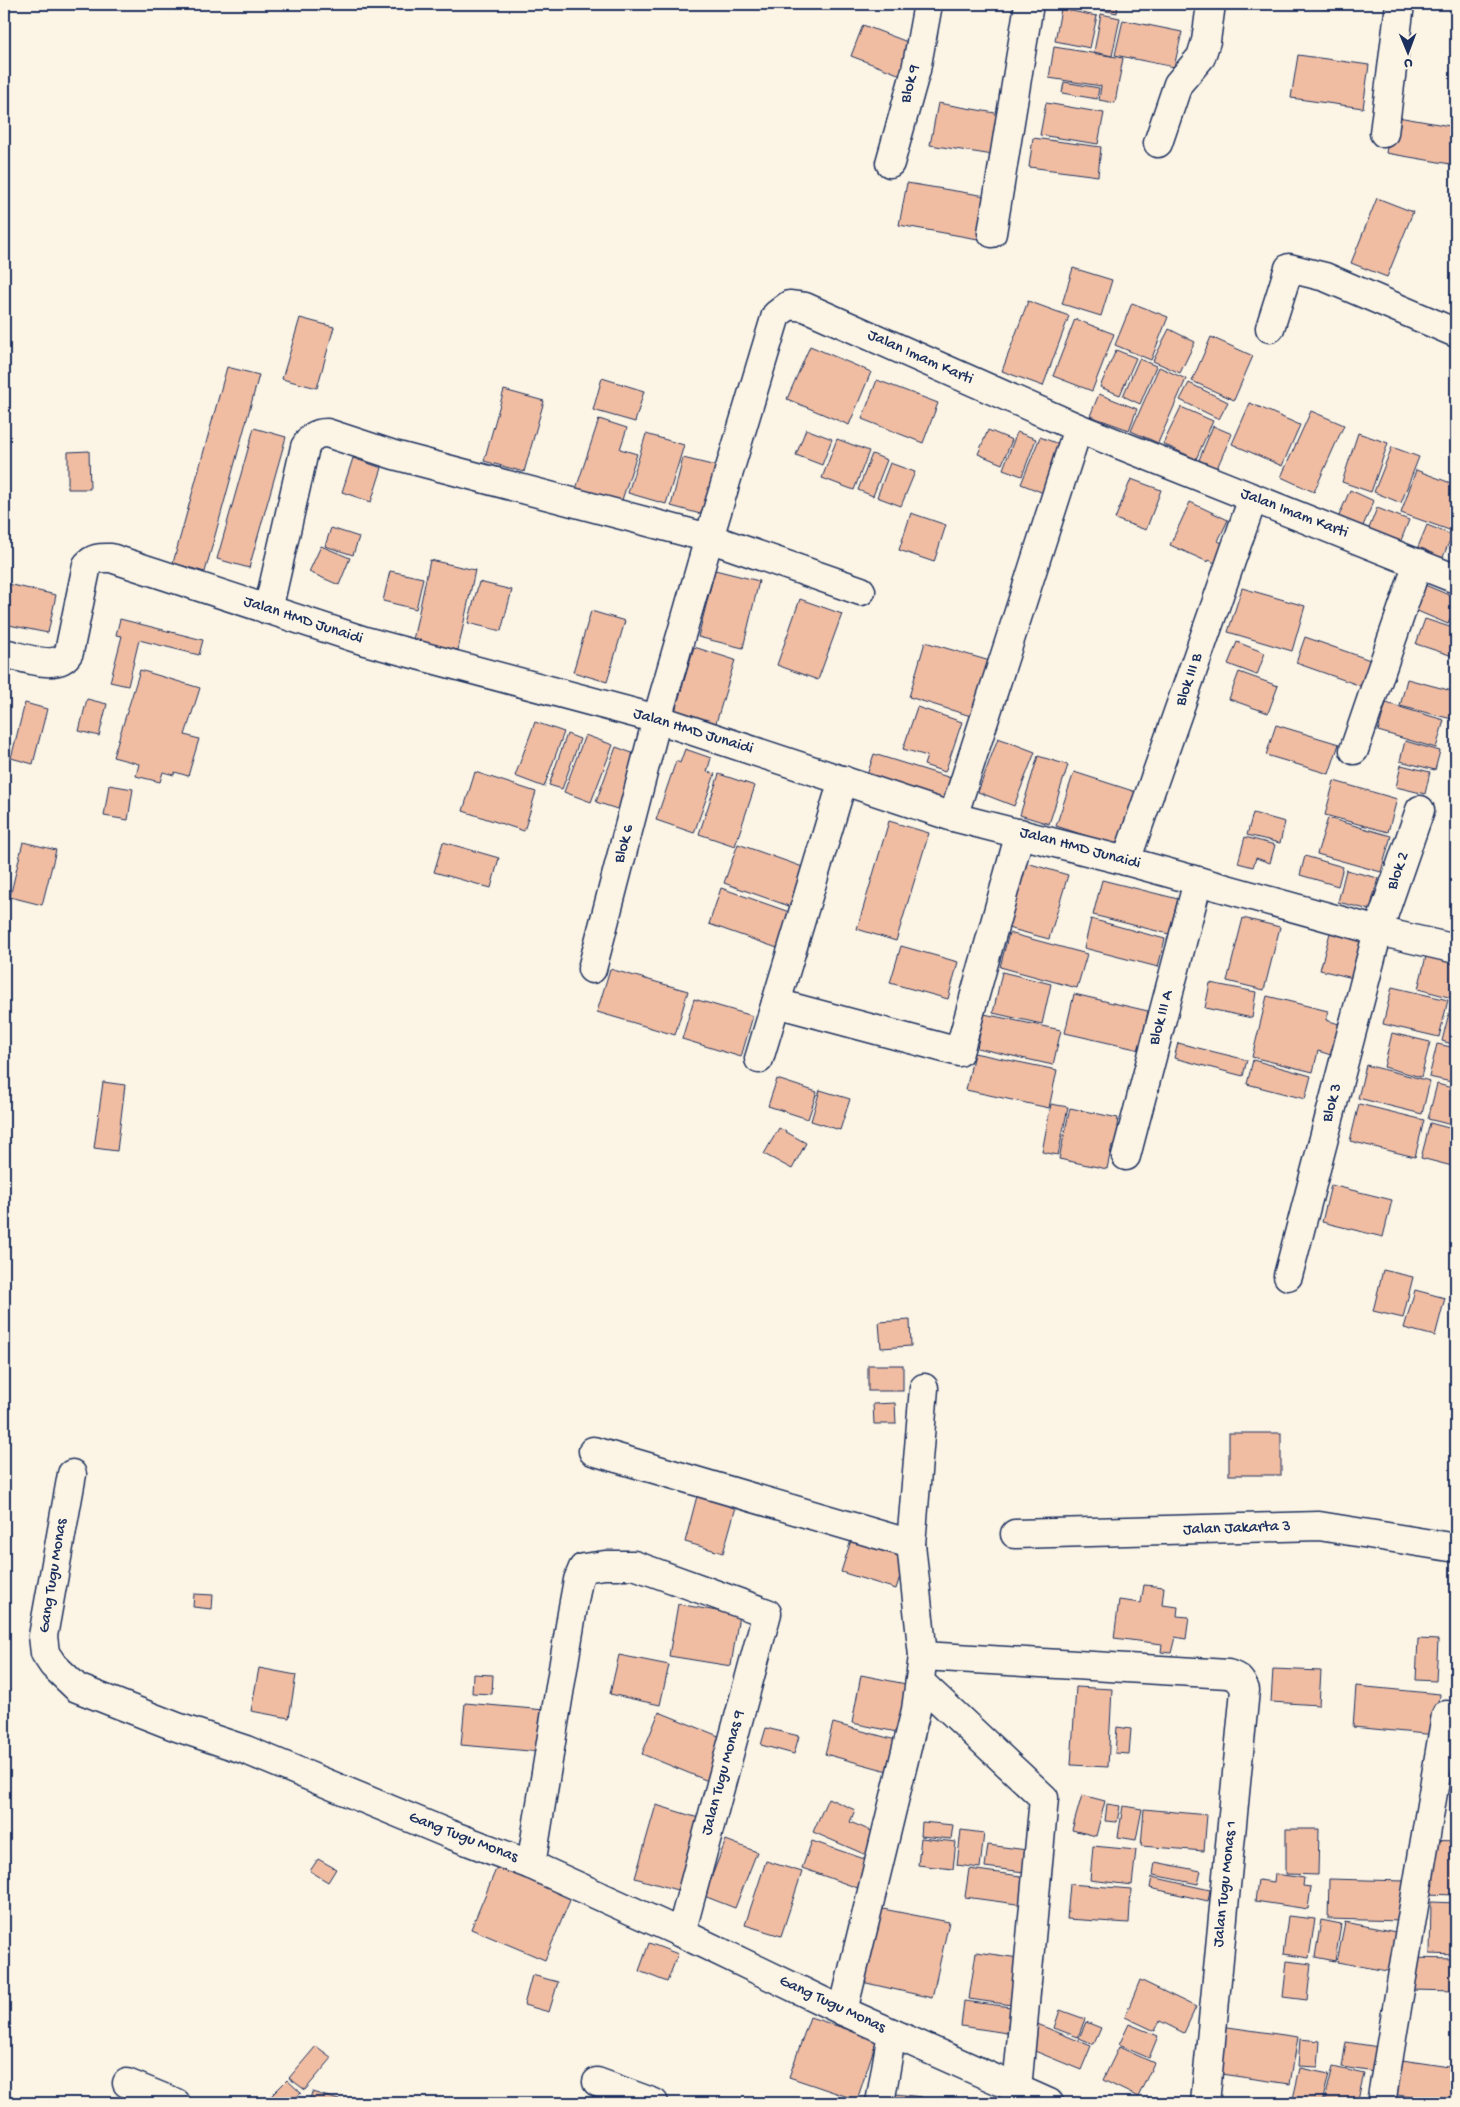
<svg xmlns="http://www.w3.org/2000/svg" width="1460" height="2107" font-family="'Gochi Hand',sans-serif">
  <rect width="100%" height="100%" fill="#fcf5e5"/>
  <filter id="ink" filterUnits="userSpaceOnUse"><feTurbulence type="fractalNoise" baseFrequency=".02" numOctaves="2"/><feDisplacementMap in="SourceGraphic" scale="10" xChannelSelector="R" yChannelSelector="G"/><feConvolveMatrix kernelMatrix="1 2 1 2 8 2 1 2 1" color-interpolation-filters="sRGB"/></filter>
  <g filter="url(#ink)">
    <!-- building -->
    <g fill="#f0bda2" stroke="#1b2f5e">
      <path d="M1067 4H1118L1117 13Z"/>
      <path d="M1313 4H1330V9L1313 8Z"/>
      <path d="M1061 9 1097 16 1090 48 1055 41Z"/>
      <path d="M1101 14 1120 18 1112 56 1094 52Z"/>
      <path d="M1123 20 1182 32 1174 67 1115 55Z"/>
      <path d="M863 25 918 46 906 77 851 56Z"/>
      <path d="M1054 47 1123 58 1115 103 1099 100 1101 86 1049 78Z"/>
      <path d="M1298 55 1369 65 1363 108 1291 98Z"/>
      <path d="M1064 82 1099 88 1097 99 1062 93Z"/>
      <path d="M938 103 1001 114 993 155 930 145Z"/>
      <path d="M1046 103 1104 113 1098 144 1040 135Z"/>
      <path d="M1392 116 1456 127V165L1386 153Z"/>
      <path d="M1033 138 1101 147 1098 176 1029 167Z"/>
      <path d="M907 183 986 196 978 239 899 225Z"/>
      <path d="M1377 198 1413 212 1387 277 1351 263Z"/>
      <path d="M1073 268 1112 280 1101 316 1062 304Z"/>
      <path d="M1028 301 1069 316 1043 386 1002 371Z"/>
      <path d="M1132 303 1168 317 1151 360 1115 345Z"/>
      <path d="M300 318 334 327 317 388 282 379Z"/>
      <path d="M1075 319 1114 334 1092 391 1053 376Z"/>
      <path d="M1169 329 1195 342 1180 373 1153 361Z"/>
      <path d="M1211 337 1253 356 1234 400 1192 381Z"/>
      <path d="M810 346 871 372 849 425 787 399Z"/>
      <path d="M1116 350 1136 358 1120 395 1100 387Z"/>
      <path d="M1139 359 1156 366 1140 404 1123 396Z"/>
      <path d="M227 367 259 375 205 572 173 563Z"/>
      <path d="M1159 367 1186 379 1158 443 1131 431Z"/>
      <path d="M602 378 644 391 635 422 593 410Z"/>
      <path d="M877 380 938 403 923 443 862 419Z"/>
      <path d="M1189 383 1228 402 1219 419 1180 400Z"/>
      <path d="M504 390 544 401 524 472 484 461Z"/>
      <path d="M1099 394 1137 409 1129 430 1090 416Z"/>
      <path d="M1250 403 1300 425 1282 466 1232 444Z"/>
      <path d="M1181 407 1213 421 1196 459 1163 444Z"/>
      <path d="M1311 411 1344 425 1314 492 1281 477Z"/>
      <path d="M599 419 627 428 620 449 637 454 621 503 576 489Z"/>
      <path d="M1213 426 1232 434 1217 468 1199 460Z"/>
      <path d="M254 428 286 437 249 568 217 559Z"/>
      <path d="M806 429 832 439 822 465 796 455Z"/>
      <path d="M988 430 1012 440 1002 464 978 454Z"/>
      <path d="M1017 432 1036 439 1022 476 1003 469Z"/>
      <path d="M1358 433 1388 443 1371 492 1342 482Z"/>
      <path d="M646 434 684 445 666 504 628 493Z"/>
      <path d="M1040 437 1064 446 1046 494 1021 484Z"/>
      <path d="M837 439 869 451 854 490 822 478Z"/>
      <path d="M1392 447 1419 457 1401 503 1374 492Z"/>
      <path d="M89 451 90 489H68V452Z"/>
      <path d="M872 454 887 460 873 496 858 490Z"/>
      <path d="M353 458 382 468 371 502 342 492Z"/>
      <path d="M683 458 716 466 704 515 671 506Z"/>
      <path d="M890 463 915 472 901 506 877 497Z"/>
      <path d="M1416 470 1456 485 1455 532 1401 513Z"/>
      <path d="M1131 479 1161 490 1146 530 1115 519Z"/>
      <path d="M1350 490 1374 501 1362 528 1338 518Z"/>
      <path d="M1190 502 1228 520 1218 541 1230 547 1221 566 1209 560 1208 562 1170 545Z"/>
      <path d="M1377 508 1409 520 1400 543 1368 531Z"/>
      <path d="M911 513 946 525 934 562 899 550Z"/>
      <path d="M1427 525 1452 535 1441 562 1416 552Z"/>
      <path d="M331 528 359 537 353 555 325 546Z"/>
      <path d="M321 546 350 558 339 585 309 572Z"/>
      <path d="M430 560 475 570 458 650 413 640Z"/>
      <path d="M715 570 759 581 743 648 698 637Z"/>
      <path d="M390 571 423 578 416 609 383 601Z"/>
      <path d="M479 582 512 590 501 631 468 623Z"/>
      <path d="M8 584 56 595 48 633 4 624V601Z"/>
      <path d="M1425 585 1456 598V604L1448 624 1415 610Z"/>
      <path d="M1242 588 1305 606 1292 651 1228 632Z"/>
      <path d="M800 599 842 614 818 680 777 665Z"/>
      <path d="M591 611 625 621 607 682 573 672Z"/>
      <path d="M120 619 203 640 199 655 139 640 128 686 110 682 122 636 116 635Z"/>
      <path d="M1425 619 1456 629V657L1416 644Z"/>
      <path d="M1305 637 1370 660 1361 686 1296 663Z"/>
      <path d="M925 642 990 661 974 717 909 697Z"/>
      <path d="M1237 642 1265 653 1257 675 1228 664Z"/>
      <path d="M694 647 735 660 716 723 675 711Z"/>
      <path d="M140 670 200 688 185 735 199 739 188 776 175 772 174 775 163 772 160 782 136 776 139 764 113 757Z"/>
      <path d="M1239 672 1278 686 1268 713 1229 699Z"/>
      <path d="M1407 679 1456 692V720L1400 706Z"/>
      <path d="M87 699 107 704 99 736 79 731Z"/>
      <path d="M25 703 47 709 33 764 11 758Z"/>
      <path d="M1386 703 1444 720 1436 748 1378 731Z"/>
      <path d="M917 707 962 722 945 772 924 765 927 756 903 749Z"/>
      <path d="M535 722 564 732 544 787 515 776Z"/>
      <path d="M1276 725 1339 744 1329 774 1266 755Z"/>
      <path d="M567 734 580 739 562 789 549 785Z"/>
      <path d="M585 735 613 745 591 802 564 792Z"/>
      <path d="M998 738 1035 752 1014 806 978 792Z"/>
      <path d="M1405 741 1440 751 1435 770 1400 761Z"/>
      <path d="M616 747 648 759 629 813 596 802Z"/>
      <path d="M685 749 711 758 707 772 715 774 694 833 656 820 676 761 680 763Z"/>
      <path d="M874 754 951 778 943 804 865 781Z"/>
      <path d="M1038 756 1068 765 1049 824 1020 815Z"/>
      <path d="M1401 765 1430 772 1425 794 1396 787Z"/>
      <path d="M475 772 536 792 524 831 463 811Z"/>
      <path d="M1074 772 1136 792 1118 846 1056 826Z"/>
      <path d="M719 774 755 786 735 846 699 834Z"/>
      <path d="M1334 781 1397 799 1388 832 1325 815Z"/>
      <path d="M109 785 133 789 128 820 104 816Z"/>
      <path d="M1253 813 1285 822 1280 843 1247 835Z"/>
      <path d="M1328 818 1391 836 1381 872 1317 854Z"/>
      <path d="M889 821 929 833 896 941 857 929Z"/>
      <path d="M1245 837 1275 845 1270 863 1256 858 1253 867 1238 863Z"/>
      <path d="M23 842 56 850 42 905 10 897Z"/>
      <path d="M443 842 499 858 491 888 434 872Z"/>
      <path d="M738 844 814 871 800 910 724 883Z"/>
      <path d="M1305 856 1343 867 1338 886 1300 875Z"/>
      <path d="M1027 863 1068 875 1049 939 1008 928Z"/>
      <path d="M1346 870 1378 878 1370 910 1338 902Z"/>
      <path d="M1102 880 1178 899 1169 934 1093 915Z"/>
      <path d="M721 888 795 914 783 950 709 924Z"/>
      <path d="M1456 910V931L1452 930Z"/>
      <path d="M1243 918 1280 927 1264 990 1227 981Z"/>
      <path d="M1091 919 1165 939 1158 967 1084 948Z"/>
      <path d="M1009 933 1087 954 1077 988 1000 967Z"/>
      <path d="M1330 933 1362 941 1353 978 1320 970Z"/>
      <path d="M901 946 958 962 948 999 890 983Z"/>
      <path d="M1427 952 1456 960V999L1418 989Z"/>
      <path d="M610 969 688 991 675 1035 597 1012Z"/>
      <path d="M1002 972 1051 984 1042 1024 993 1013Z"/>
      <path d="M1210 983 1256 992 1252 1018 1205 1008Z"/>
      <path d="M1392 987 1448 1000 1439 1037 1383 1024Z"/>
      <path d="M1074 994 1148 1011 1140 1050 1065 1033Z"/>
      <path d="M1267 996 1328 1011 1326 1020 1339 1024 1331 1055 1318 1051 1313 1072 1252 1057Z"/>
      <path d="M694 999 753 1016 741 1057 682 1039Z"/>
      <path d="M1452 1001 1456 1002V1045L1442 1041Z"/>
      <path d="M984 1014 1061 1030 1053 1065 977 1048Z"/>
      <path d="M1392 1033 1430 1042 1421 1077 1384 1067Z"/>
      <path d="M1178 1043 1247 1060 1243 1076 1174 1058Z"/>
      <path d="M1437 1044 1456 1048V1083L1429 1077Z"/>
      <path d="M974 1053 1057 1070 1049 1108 966 1090Z"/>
      <path d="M1253 1060 1311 1076 1305 1099 1247 1084Z"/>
      <path d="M1366 1065 1430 1081 1422 1114 1358 1098Z"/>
      <path d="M777 1079 817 1092 808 1119 768 1106Z"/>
      <path d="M103 1082 125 1085 117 1151 94 1148Z"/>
      <path d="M1437 1084 1456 1089V1126L1428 1119Z"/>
      <path d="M820 1090 850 1099 840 1130 811 1121Z"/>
      <path d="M1051 1104 1068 1107 1058 1155 1042 1152Z"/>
      <path d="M1359 1104 1424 1120 1415 1157 1350 1141Z"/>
      <path d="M1070 1108 1118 1118 1117 1126 1125 1128 1121 1147 1112 1145 1107 1169 1059 1159Z"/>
      <path d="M1430 1123 1456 1130V1167L1421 1158Z"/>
      <path d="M779 1128 806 1143 792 1169 764 1154Z"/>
      <path d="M1331 1185 1392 1200 1383 1237 1322 1222Z"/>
      <path d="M1383 1270 1413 1277 1403 1318 1373 1311Z"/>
      <path d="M1415 1290 1445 1298 1435 1336 1404 1328Z"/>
      <path d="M910 1320 911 1346 881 1348 879 1322Z"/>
      <rect x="868" y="1365" width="35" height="26"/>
      <path d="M895 1403 896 1424H874L873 1404Z"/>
      <rect x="1229" y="1433" width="52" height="42"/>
      <path d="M697 1496 736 1507 723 1553 685 1542Z"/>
      <path d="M852 1537 907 1554 896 1589 841 1572Z"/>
      <path d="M1144 1585 1164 1587 1162 1605 1178 1607 1177 1616 1189 1617 1186 1639 1175 1637 1171 1653 1161 1652 1162 1644 1114 1638 1119 1600 1141 1603Z"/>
      <path d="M194 1594 213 1595 212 1609 193 1607Z"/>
      <path d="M678 1604 739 1615 731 1666 669 1656Z"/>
      <path d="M1418 1639 1438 1640 1436 1681 1416 1680Z"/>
      <path d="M619 1655 669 1665 660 1705 610 1694Z"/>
      <path d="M259 1668 296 1675 289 1718 251 1711Z"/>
      <path d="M1273 1669 1321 1671 1319 1705 1271 1702Z"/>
      <path d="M473 1674 493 1675 492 1694 472 1693Z"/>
      <path d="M861 1675 911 1685 902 1733 852 1723Z"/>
      <path d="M1356 1686 1440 1694 1436 1735 1353 1727Z"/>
      <path d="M1076 1687 1112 1689 1108 1767 1071 1765Z"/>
      <path d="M465 1703 545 1710 541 1752 461 1745Z"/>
      <path d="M659 1712 731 1741 713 1783 642 1754Z"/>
      <path d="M833 1723 903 1742 895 1773 825 1754Z"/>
      <path d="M1117 1727 1131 1729 1129 1754 1115 1753Z"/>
      <path d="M766 1728 799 1736 794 1754 761 1745Z"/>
      <path d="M1082 1795 1105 1801 1096 1836 1072 1830Z"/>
      <path d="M828 1798 855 1810 850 1822 881 1835 871 1857 813 1832Z"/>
      <path d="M1107 1804 1120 1806 1117 1822 1105 1821Z"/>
      <path d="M656 1805 705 1820 684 1892 635 1878Z"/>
      <path d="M1123 1806 1142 1809 1136 1840 1118 1837Z"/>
      <path d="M1144 1809 1207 1815 1204 1851 1141 1846Z"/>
      <path d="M922 1822 953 1825 951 1839 921 1836Z"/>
      <path d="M1286 1829H1319L1318 1875 1286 1874Z"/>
      <path d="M961 1830 984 1833 980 1868 957 1865Z"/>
      <path d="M921 1838 956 1842 953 1869 918 1865Z"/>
      <path d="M726 1840 757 1852 735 1908 704 1896Z"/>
      <path d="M1427 1840 1456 1841V1895L1426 1894Z"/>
      <path d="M812 1841 876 1863 866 1891 802 1868Z"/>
      <path d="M988 1845 1027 1850 1024 1872 985 1867Z"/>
      <path d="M1093 1846 1136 1850 1132 1885 1090 1880Z"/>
      <path d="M318 1859 336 1869 328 1882 310 1871Z"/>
      <path d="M766 1861 802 1872 781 1936 745 1925Z"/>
      <path d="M499 1862 573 1893 545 1960 471 1929Z"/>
      <path d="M1155 1862 1201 1871 1198 1884 1153 1875Z"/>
      <path d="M969 1869 1028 1877 1024 1905 965 1897Z"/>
      <path d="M1275 1874 1304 1878 1303 1886 1311 1887 1308 1909 1255 1901 1258 1880 1274 1882Z"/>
      <path d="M1152 1877 1210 1890 1208 1901 1150 1888Z"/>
      <path d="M1329 1879 1405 1881 1403 1921 1328 1919Z"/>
      <path d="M1070 1884 1131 1889 1129 1923 1067 1919Z"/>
      <path d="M1431 1902 1456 1903V1955L1430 1954Z"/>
      <path d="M878 1908 949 1922 932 1998 862 1982Z"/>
      <path d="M1288 1916 1315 1919 1309 1958 1283 1954Z"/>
      <path d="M1321 1920 1341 1924 1335 1961 1315 1957Z"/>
      <path d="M1345 1922 1401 1933 1393 1972 1337 1962Z"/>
      <path d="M649 1943 678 1954 667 1982 639 1971Z"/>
      <path d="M976 1952 1019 1958 1012 2005 969 1999Z"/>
      <path d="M1411 1958 1456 1959V1991L1411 1990Z"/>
      <path d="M1287 1961 1311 1964 1307 2000 1283 1997Z"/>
      <path d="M532 1975 558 1982 549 2012 524 2005Z"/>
      <path d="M1140 1980 1196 2007 1184 2033 1160 2021 1155 2031 1125 2017Z"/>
      <path d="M964 2001 1011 2007 1007 2033 961 2026Z"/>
      <path d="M1060 2010 1085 2019 1078 2037 1054 2028Z"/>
      <path d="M810 2017 877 2039 857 2100 789 2077Z"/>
      <path d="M1086 2022 1101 2028 1094 2044 1079 2038Z"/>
      <path d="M1035 2023 1091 2046 1081 2070 1025 2047Z"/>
      <path d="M1129 2024 1158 2036 1149 2058 1119 2045Z"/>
      <path d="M1221 2026 1298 2037 1290 2084 1214 2073Z"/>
      <path d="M1300 2039 1320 2041 1318 2067 1298 2066Z"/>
      <path d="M1346 2042 1385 2048 1381 2073 1342 2067Z"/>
      <path d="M316 2046 332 2058 305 2090 289 2078Z"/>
      <path d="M1119 2047 1154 2063 1138 2097 1103 2080Z"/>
      <path d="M1402 2060 1456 2068V2103L1397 2095Z"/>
      <path d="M1333 2067 1364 2074 1357 2103H1324Z"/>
      <path d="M1300 2068 1329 2074 1322 2103H1292Z"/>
      <path d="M287 2080 301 2093 290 2103H264Z"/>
      <path d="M312 2092 349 2103H309Z"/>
      <path d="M887 2093 922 2097 921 2103H886Z"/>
      <path d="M123 2096 147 2103H120Z"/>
    </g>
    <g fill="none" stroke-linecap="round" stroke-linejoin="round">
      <!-- minor casing -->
      <g stroke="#1b2f5e" stroke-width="31">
        <g id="minor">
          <path d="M1384 133 1400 4"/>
          <path d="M1158 143 1178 84 1201 57 1206 41 1211 4"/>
          <path d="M890 163 916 70 928 4"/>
          <path d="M992 233 1029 4"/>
          <path d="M1270 328 1289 268 1325 277 1456 333"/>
          <path d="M268 610 305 447C311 437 315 433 327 433L394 455 709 538 861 591"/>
          <path d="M4 653C22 657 59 672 69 652L87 565C94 557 101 558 111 558L365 641 657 719 953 817 1126 861 1378 931 1456 949"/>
          <path d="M1354 750 1418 563"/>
          <path d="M953 817 1078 428"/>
          <path d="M1126 861 1253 498"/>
          <path d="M592 969 657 719 709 538 776 315 789 305 805 307 1078 428 1456 579"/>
          <path d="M776 1003 959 1052 1020 833"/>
          <path d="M759 1059 843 780"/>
          <path d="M1126 1156 1198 881"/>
          <path d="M1288 1276 1378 931 1420 810"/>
          <path d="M593 1451 911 1544"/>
          <path d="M72 1474 43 1636 45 1653 53 1665 77 1688 177 1727 246 1750 449 1834 531 1865 681 1933 843 2011 1049 2103"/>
          <path d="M1015 1534 1319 1526 1456 1548"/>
          <path d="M923 1656 1228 1674C1238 1677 1241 1680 1245 1690L1205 2103"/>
          <path d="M920 1682 1044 1798 1017 2089"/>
          <path d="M531 1865 573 1607 578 1580 583 1568 605 1565H634L767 1613 681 1933"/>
          <path d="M843 2011 916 1710 923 1656 911 1544 924 1388"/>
          <path d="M597 2082 654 2103"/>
          <path d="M127 2083 176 2103"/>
          <path d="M880 2103 892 2033"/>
          <path d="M1381 2103 1446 1715"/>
        </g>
      </g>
      <!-- minor -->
      <use href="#minor" stroke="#fcf5e5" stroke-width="28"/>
    </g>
  </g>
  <g text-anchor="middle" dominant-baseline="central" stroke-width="4" stroke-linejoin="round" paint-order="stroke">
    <!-- street labels -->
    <g font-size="16" fill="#1b2f5e" stroke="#fcf5e5">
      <text transform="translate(911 84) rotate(-76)">Blok 9</text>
      <text transform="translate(920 358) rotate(24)">Jalan Imam Karti</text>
      <text transform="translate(1294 514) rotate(21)">Jalan Imam Karti</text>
      <text transform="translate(303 621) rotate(18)">Jalan HMD Junaidi</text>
      <text transform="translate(1190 680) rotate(-71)">Blok III B</text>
      <text transform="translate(693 732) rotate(17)">Jalan HMD Junaidi</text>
      <text transform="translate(625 844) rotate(-75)">Blok 6</text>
      <text transform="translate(1080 849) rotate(15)">Jalan HMD Junaidi</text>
      <text transform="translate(1399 871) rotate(-71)">Blok 2</text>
      <text transform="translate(1162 1018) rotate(-75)">Blok III A</text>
      <text transform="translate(1333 1103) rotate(-75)">Blok 3</text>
      <text transform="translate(1237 1529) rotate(-2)">Jalan Jakarta 3</text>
      <text transform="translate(54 1576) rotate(-81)">Gang Tugu Monas</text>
      <text transform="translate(724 1773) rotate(-75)">Jalan Tugu Monas 9</text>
      <text transform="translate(463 1838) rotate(21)">Gang Tugu Monas</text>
      <text transform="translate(1226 1884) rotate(-84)">Jalan Tugu Monas 1</text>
      <text transform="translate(832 2005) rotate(25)">Gang Tugu Monas</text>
    </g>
  </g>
  <!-- margin -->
  <rect width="1460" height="2107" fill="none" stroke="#fcf5e5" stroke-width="20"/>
  <rect x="10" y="10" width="1440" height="2087" fill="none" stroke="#1b2f5e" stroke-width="2" filter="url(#ink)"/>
  <!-- north arrow -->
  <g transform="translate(1408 52) rotate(179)" stroke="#fcf5e5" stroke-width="4" paint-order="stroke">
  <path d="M0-4L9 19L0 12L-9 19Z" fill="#1b2f5e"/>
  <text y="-8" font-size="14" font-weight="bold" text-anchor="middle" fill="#1b2f5e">U</text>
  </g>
</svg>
